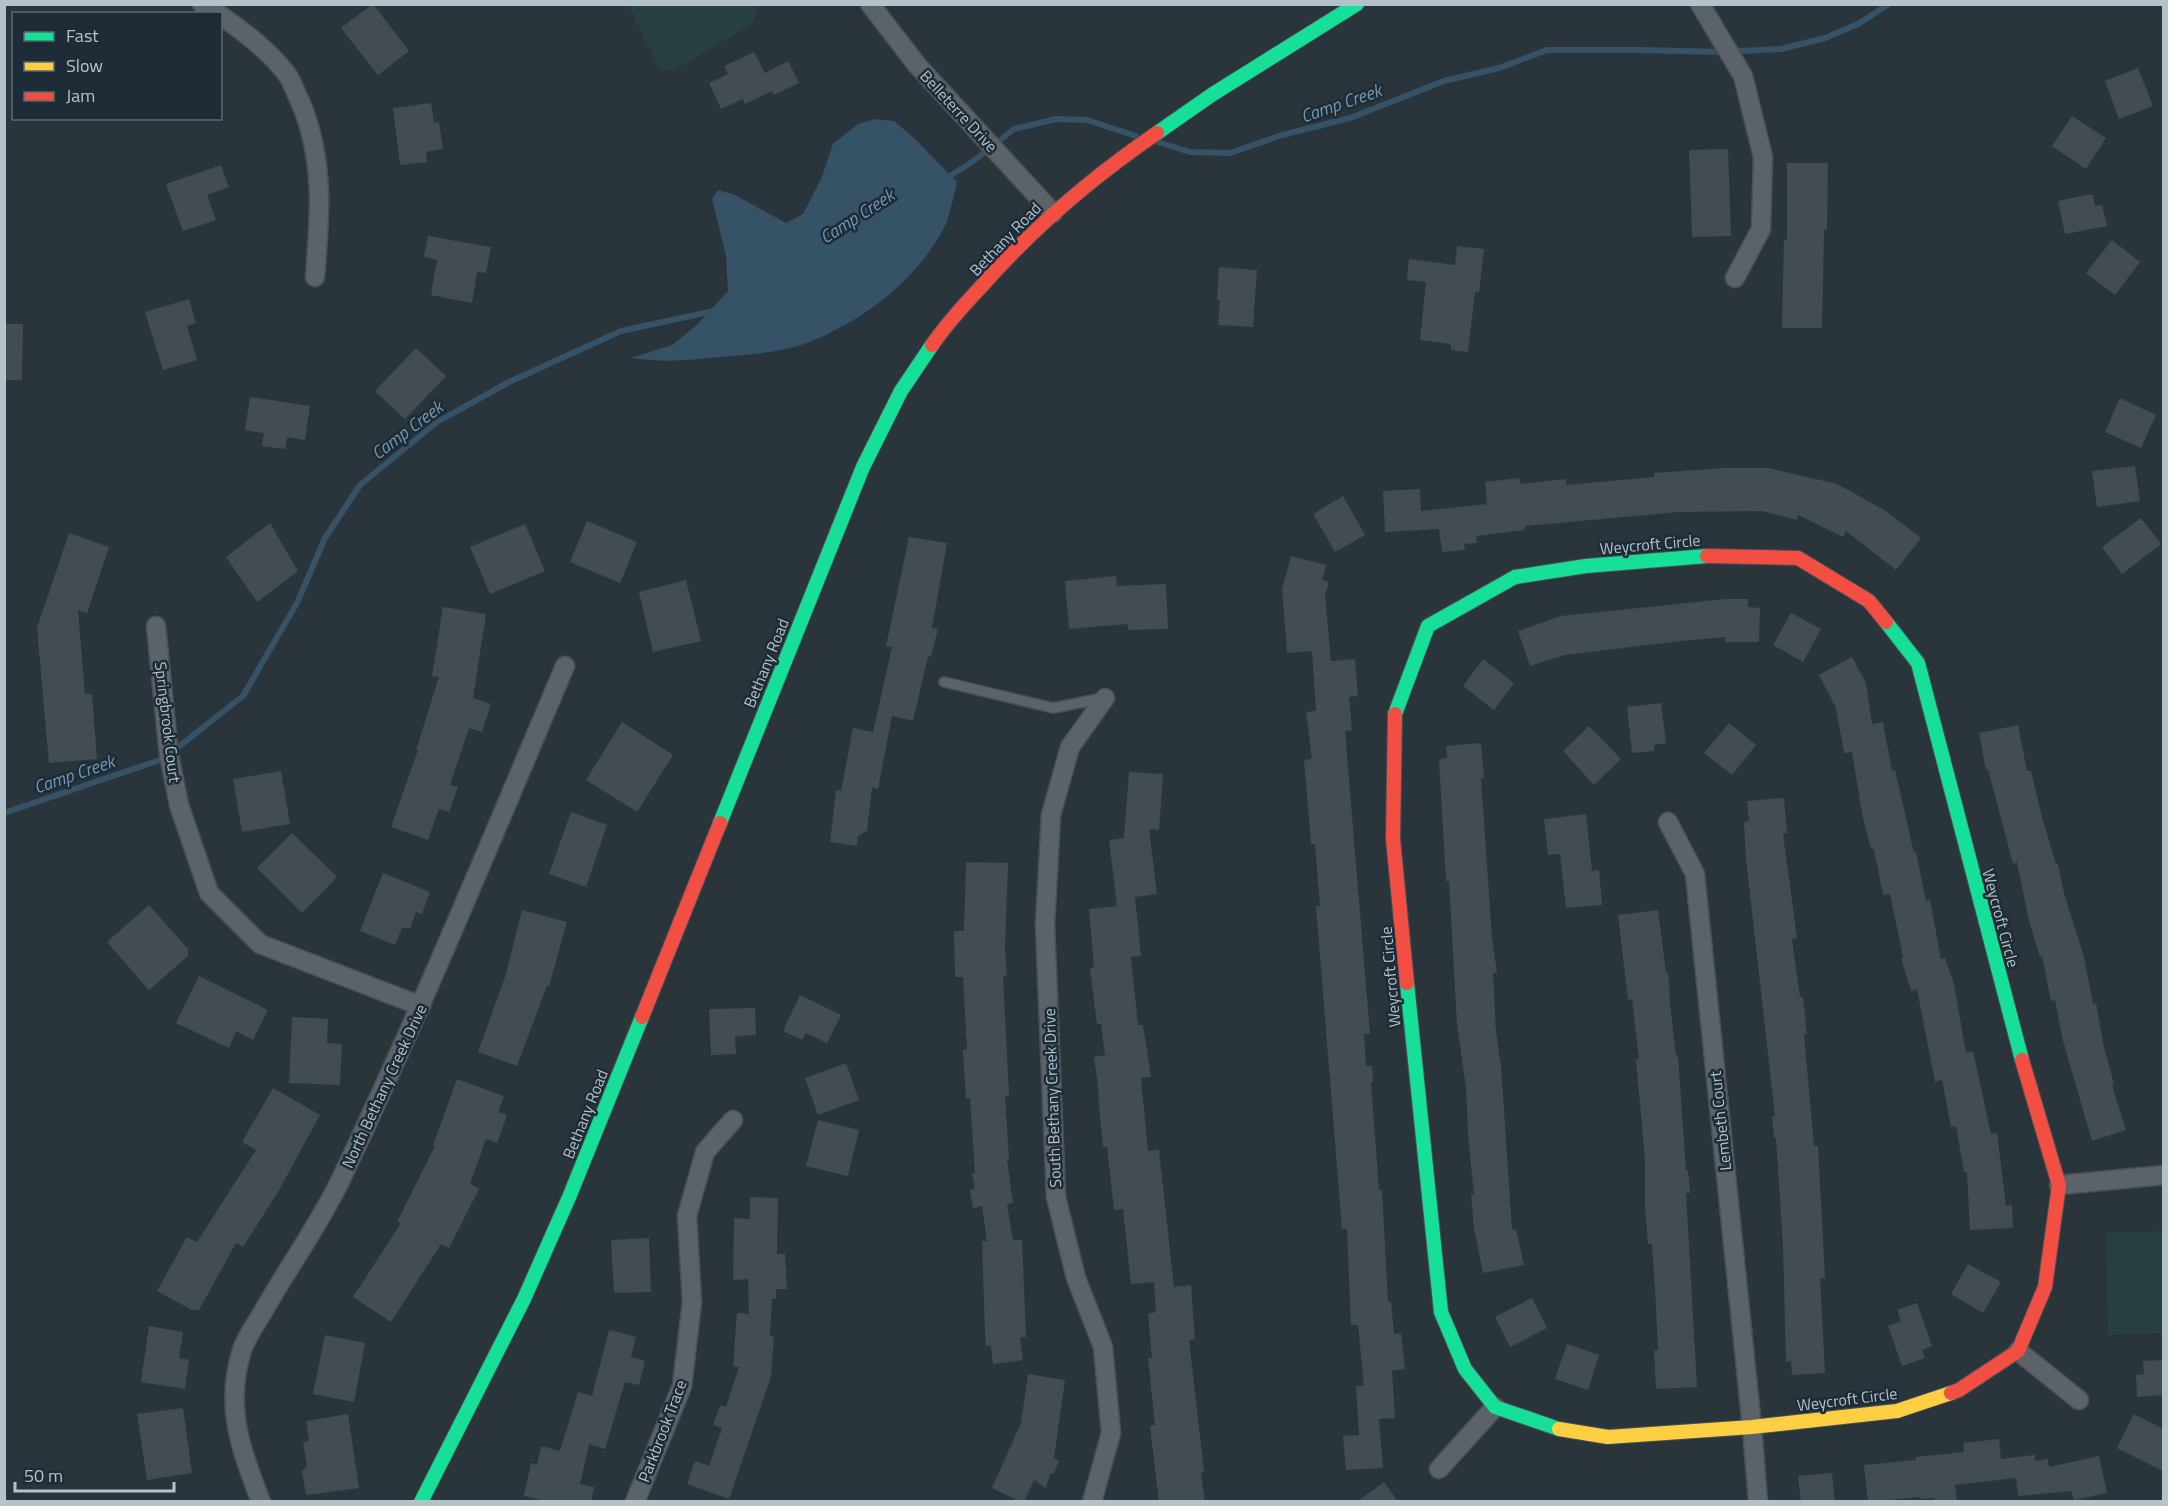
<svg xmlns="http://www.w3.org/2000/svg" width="2168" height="1506" font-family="'Titillium Web',sans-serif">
  <rect width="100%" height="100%" fill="#2a353b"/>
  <!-- green -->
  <g fill="#274140">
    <path d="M755 5 757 9 752 24 673 71 659 68 628 5Z"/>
    <path d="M2163 1231V1333L2108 1335 2105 1233Z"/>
  </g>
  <!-- water -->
  <path fill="#355266" d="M876 119 894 121 914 138 957 182C953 196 951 213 945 226 916 282 862 322 804 344 778 353 749 354 722 357 690 360 663 363 631 358L672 345 697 325 728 291 726 256 712 199 718 190 735 195 786 223 803 214 822 177 833 144 858 124Z"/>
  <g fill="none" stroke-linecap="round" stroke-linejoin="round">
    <!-- stream -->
    <g stroke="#355266" stroke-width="6">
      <path d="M1158 142 1190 152 1230 153 1282 135 1350 118 1444 81 1499 68 1547 50H1638L1722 52 1781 49 1825 38 1858 24 1889 4"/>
      <path d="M945 179 972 162 1014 129 1056 119 1087 120 1136 136"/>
      <path d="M4 813 163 759 243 696 298 601 325 538 360 485 437 422 509 382 621 331 714 311"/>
    </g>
  </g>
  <!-- building -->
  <g fill="#434c50">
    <path d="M373 4 409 51 378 75 341 28Z"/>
    <path d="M754 52 765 73 788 61 799 83 774 95 772 91 745 104 743 99 721 109 709 83 728 74 724 66Z"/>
    <path d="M2138 68 2153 106 2119 119 2105 81Z"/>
    <path d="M431 103 434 123 439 122 443 149 426 152 427 162 400 165 393 108Z"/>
    <path d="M2072 116 2106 138 2086 169 2052 146Z"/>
    <path d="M1728 149 1731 236 1692 237 1689 150Z"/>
    <path d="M1787 163H1828L1827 230H1824L1822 328H1782L1784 239 1787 240Z"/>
    <path d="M221 165 229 187 207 195 216 220 183 231 166 184Z"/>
    <path d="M2086 195H2093L2095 206 2102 205 2107 226 2065 234 2058 201Z"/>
    <path d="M428 236 491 247 486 273 477 272 472 303 431 295 437 260 424 257Z"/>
    <path d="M2112 240 2140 262 2115 295 2086 273Z"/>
    <path d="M1457 246 1484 249 1479 292H1475L1468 352 1451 350V344L1420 340 1426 282 1407 280 1409 259 1455 265Z"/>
    <path d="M1219 267 1257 270 1253 327 1218 325 1220 300H1217Z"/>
    <path d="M189 299 196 323 187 326 197 360 163 370 145 312Z"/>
    <path d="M4 324H23L22 380H4Z"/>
    <path d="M416 348 446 376 405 419 375 391Z"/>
    <path d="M250 397 310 406 305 440 287 437 285 449 262 446 264 433 245 430Z"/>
    <path d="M2120 398 2156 415 2141 448 2105 432Z"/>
    <path d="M2135 466 2140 501 2097 507 2092 471Z"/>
    <path d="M1725 468H1768L1837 484 1886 511 1921 538 1896 570 1846 531 1843 537 1798 515 1797 520 1762 511 1679 512 1525 526V530L1476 536 1477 543 1464 544 1465 550 1442 552 1439 529 1385 532 1383 491 1420 489 1421 511 1487 504 1485 482 1519 478 1520 484 1566 479V485L1655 477 1654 473Z"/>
    <path d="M1343 496 1365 535 1335 552 1313 514Z"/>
    <path d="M2141 518 2161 544 2122 574 2102 547Z"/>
    <path d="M587 521 637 542 620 583 570 562Z"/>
    <path d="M270 523 298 571 257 602 226 557Z"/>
    <path d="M525 524 545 571 490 594 470 547Z"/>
    <path d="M69 533 109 547 87 613 78 610 85 694H92L97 759 49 763 37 628Z"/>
    <path d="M909 537 947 543 932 628 938 629 931 657 928 656 913 721 892 716 878 789 872 787 867 831 858 836 857 846 830 842 836 790 841 791 853 728 873 732 892 647 886 646Z"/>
    <path d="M1291 556 1326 565 1322 580 1329 582 1325 595 1331 661 1355 659 1358 696 1349 697 1352 730 1345 731 1370 1034H1364L1366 1066H1372L1373 1082 1371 1083 1379 1190H1382L1388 1302H1391L1394 1334 1401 1333 1405 1369 1392 1371 1395 1418 1379 1419 1383 1468 1346 1470 1343 1436 1359 1435 1356 1386H1364L1358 1325H1351L1347 1229H1342L1316 906H1320L1315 844H1311L1304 760 1312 759 1306 712 1316 711 1312 651 1287 653 1282 589Z"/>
    <path d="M1116 576 1117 586 1166 584 1168 629 1128 630V624L1069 629 1065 581Z"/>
    <path d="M686 580 701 641 653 652 639 592Z"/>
    <path d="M1725 599H1748V607L1760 608 1759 642H1725V637L1681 641 1565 655 1530 666 1518 631 1561 616Z"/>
    <path d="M443 607 486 614 473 698 491 704 482 732 469 728 450 785 458 787 449 812 439 809 428 840 391 827 418 750H416L439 677 432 676Z"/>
    <path d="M1791 613 1821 629 1803 662 1773 645Z"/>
    <path d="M1852 657 1866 683 1872 724 1883 722 1892 771 1895 770 1914 853 1916 852 1926 901 1930 900 1941 959 1945 958 1954 984 1966 1053 1973 1051 1991 1134 1997 1133 2006 1206 2012 1205 2013 1228 1970 1230 1967 1172H1964L1956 1126 1951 1127 1942 1080 1935 1082 1917 989 1911 991 1901 958 1903 957 1890 894 1883 895 1874 849H1871L1862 814 1852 752 1844 753 1836 708 1819 675Z"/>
    <path d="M1483 659 1514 683 1494 710 1463 686Z"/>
    <path d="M1661 703 1666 743 1654 745V751L1632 753 1627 707Z"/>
    <path d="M622 722 673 755 637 812 586 780Z"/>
    <path d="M1729 723 1756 745 1732 775 1704 753Z"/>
    <path d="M2018 725 2027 771H2031L2042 817 2056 864H2058L2064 893 2084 957 2093 1004 2096 1003 2104 1047 2114 1084 2112 1085 2126 1130 2092 1141 2063 1041 2055 1000 2051 1001 2042 956 2040 957 2029 921 2017 862 2013 864 1988 769 1986 770 1979 733Z"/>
    <path d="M1589 726 1621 759 1594 785 1563 751Z"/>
    <path d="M1481 743 1484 778H1481L1492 938 1497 973H1493L1496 1032 1501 1066 1512 1230 1516 1229 1524 1265 1483 1273 1474 1228 1471 1195H1474L1468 1134 1466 1088 1457 1024 1449 881H1446L1439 759 1447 758 1446 746Z"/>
    <path d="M281 771 290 824 242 832 233 779Z"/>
    <path d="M1129 772 1163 774 1159 830 1149 829 1157 894 1135 897 1141 956 1131 957 1138 1025H1143L1151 1077 1141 1078 1148 1151 1159 1150 1174 1287 1191 1285 1195 1339 1189 1340 1204 1472 1201 1473 1205 1502H1159L1150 1426 1155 1425 1148 1358H1152L1148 1314 1156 1312 1154 1282 1131 1284 1123 1209 1114 1210 1107 1147H1103L1098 1094H1099L1094 1057 1105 1055 1101 1024H1097L1090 968 1094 967 1089 909 1117 906 1109 840 1124 838Z"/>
    <path d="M1784 798 1787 833 1783 834 1797 938 1792 939 1800 997H1803L1807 1034H1804L1814 1146H1818L1825 1278H1820L1825 1373 1792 1375 1791 1361 1786 1362 1783 1245 1776 1138H1774L1772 1116H1775L1746 859 1744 822 1749 821 1747 801Z"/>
    <path d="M571 812 607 825 586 887 549 874Z"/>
    <path d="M1586 814 1592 871 1599 870 1602 905 1566 908 1560 854 1548 855 1544 819Z"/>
    <path d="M292 833 337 877 302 913 257 868Z"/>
    <path d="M966 862 1008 863 1005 948 1007 975 1003 976 1009 1096H1005L1009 1160H1007L1013 1203 1007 1204 1013 1240H1022L1026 1337 1020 1338 1023 1360 993 1364 991 1345 986 1346 985 1333 982 1241H987L982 1206 973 1208 970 1190 975 1189 972 1174 975 1173 970 1098 966 1099 963 1050 967 1049 963 977H955L954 931H964Z"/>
    <path d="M383 873 430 892 422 914 416 912 410 928H402L395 945 360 931Z"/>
    <path d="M149 905 188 949V956L149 990 107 942Z"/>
    <path d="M522 910 567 922 549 986H547L517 1066 478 1052 506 974Z"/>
    <path d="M1658 910 1666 973H1668L1670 995H1669L1676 1056 1678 1055 1686 1171 1688 1170 1690 1193H1686L1697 1387 1656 1389 1654 1351 1658 1350 1656 1305 1652 1244H1648L1645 1208V1160L1636 1059H1639L1632 999 1628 1000 1618 915Z"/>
    <path d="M199 976 268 1010 253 1040 236 1031 229 1048 176 1023Z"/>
    <path d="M800 995 841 1015 827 1043 806 1033 802 1040 783 1031Z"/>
    <path d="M755 1008 756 1035 735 1036 736 1054 711 1055 709 1009Z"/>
    <path d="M292 1017 328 1019 327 1043 342 1044 340 1085 289 1083Z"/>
    <path d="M846 1063 859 1100 818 1115 805 1078Z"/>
    <path d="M457 1079 504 1096 498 1112 507 1115 497 1143 486 1139 470 1184 479 1189 449 1248 441 1244 391 1322 353 1297 401 1223 397 1222 435 1146 433 1145Z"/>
    <path d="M273 1088 320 1115 278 1192 243 1247 236 1243 199 1310H192L157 1291 187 1237 197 1242 256 1150 242 1142Z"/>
    <path d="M818 1120 859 1130 848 1176 806 1166Z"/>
    <path d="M750 1197 778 1198 777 1254H785L787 1289H776V1299H772L770 1336 774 1337 771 1377 729 1499 687 1484 695 1461 709 1466 722 1428 713 1425 720 1405 726 1407 739 1367 733 1366 737 1313 749 1314 748 1279 733 1280 734 1218 750 1219Z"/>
    <path d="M649 1238 651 1292 614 1293 611 1240Z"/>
    <path d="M1968 1264 2001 1282 1983 1313 1951 1294Z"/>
    <path d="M1532 1298 1547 1328 1510 1347 1495 1317Z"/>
    <path d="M1917 1303 1932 1346 1922 1350 1925 1358 1902 1366 1888 1326 1901 1321 1897 1310Z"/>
    <path d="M149 1326 183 1332 179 1358 189 1360 185 1389 141 1382Z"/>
    <path d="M609 1330 636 1337 631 1357 645 1361 639 1385 625 1382 605 1449 589 1444 580 1484 594 1487 591 1502H550L524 1496 531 1463 537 1465 541 1446 560 1451 578 1392 592 1396Z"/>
    <path d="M325 1335 365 1343 354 1402 313 1394Z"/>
    <path d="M1567 1344 1599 1355 1588 1390 1555 1379Z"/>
    <path d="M2163 1360V1395L2137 1397 2136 1375 2144 1374 2143 1361Z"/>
    <path d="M1028 1374 1065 1380 1054 1458 1059 1461 1054 1473 1050 1474 1046 1488 1034 1480 1024 1502H1021L992 1488 1021 1423Z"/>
    <path d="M183 1408 192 1473 147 1480 137 1414Z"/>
    <path d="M348 1414 359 1488 306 1495 302 1471 307 1466 303 1443 309 1440 306 1421Z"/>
    <path d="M2134 1414 2163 1429V1471L2117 1448Z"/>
    <path d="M1999 1439 2001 1459 2035 1455V1461L2048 1459 2049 1467 2099 1456 2107 1493 2074 1500 2071 1491 2018 1496 2016 1478 1955 1485 1957 1502H1935L1934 1498 1920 1499V1497L1868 1502 1864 1465 1916 1460V1457L1964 1452 1963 1443Z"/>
    <path d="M1832 1473 1835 1502H1801L1798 1476Z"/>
    <path d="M1384 1482 1398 1502H1357Z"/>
  </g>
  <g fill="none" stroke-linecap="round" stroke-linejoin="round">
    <!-- lane casing -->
    <g stroke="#495055" stroke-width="12">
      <path id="lane" d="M944 682 1053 708 1103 698"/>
    </g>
    <!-- street casing -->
    <g stroke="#495055" stroke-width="21">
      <g id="street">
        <path d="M202 4 218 14"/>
        <path d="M870 4 917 65 1053 213"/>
        <path d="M1700 4 1743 76 1763 157 1761 229 1735 278"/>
        <path d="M220 15C244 32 268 50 286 73 292 80 295 92 300 101 325 160 320 216 315 277"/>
        <path d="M156 626 169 755 179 805 209 893 260 944 421 1006"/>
        <path d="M1668 822 1695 874 1752 1427 1758 1502"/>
        <path d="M2059 1185 2164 1175"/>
        <path d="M2018 1351 2079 1400"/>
        <path d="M1439 1469 1495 1407"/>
        <path d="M261 1502C241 1449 224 1407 242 1350 246 1337 257 1323 264 1310 289 1266 319 1225 341 1179 421 1011 492 838 565 666"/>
        <path d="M635 1502 682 1386 692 1302 687 1216 705 1152 733 1120"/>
        <path d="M1092 1502 1111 1433 1103 1347 1076 1278 1056 1197 1045 924 1051 815 1070 747 1105 698"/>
      </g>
    </g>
    <!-- fast casing -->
    <g stroke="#495055" stroke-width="16">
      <g id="fast">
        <path d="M1157 133 1213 94 1357 4"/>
        <path d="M1886 622 1918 663 2022 1060"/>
        <path d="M1395 714 1428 626 1515 577 1586 566 1707 556"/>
        <path d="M720 823 863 467 901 391 932 345"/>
        <path d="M1407 983 1441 1312 1465 1369 1495 1407 1559 1429"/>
        <path d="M421 1502 524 1299 570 1195 642 1017"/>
      </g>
    </g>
    <!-- slow casing -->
    <g stroke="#495055" stroke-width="16">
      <path id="slow" d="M1559 1429 1608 1437 1752 1427 1897 1411 1951 1393"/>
    </g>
    <!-- jam casing -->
    <g stroke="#495055" stroke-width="16">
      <g id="jam">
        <path d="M932 345C946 325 962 307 979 289 1032 229 1091 178 1157 133"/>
        <path d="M1707 556 1798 558 1869 601 1886 622"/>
        <path d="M1395 714 1393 839 1407 983"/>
        <path d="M642 1017 720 823"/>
        <path d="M1951 1393 1959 1390 2018 1351 2045 1287 2059 1185 2022 1060"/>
      </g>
    </g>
    <!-- lane -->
    <use href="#lane" stroke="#5b6368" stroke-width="9"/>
    <!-- street -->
    <use href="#street" stroke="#5b6368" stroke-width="18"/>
    <!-- fast -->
    <use href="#fast" stroke="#16e098" stroke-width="14"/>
    <!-- slow -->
    <use href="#slow" stroke="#ffcf43" stroke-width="14"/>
    <!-- jam -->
    <use href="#jam" stroke="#f24e42" stroke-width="14"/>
  </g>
  <g text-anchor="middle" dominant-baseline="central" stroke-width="5" stroke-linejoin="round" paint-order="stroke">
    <!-- street labels -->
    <g font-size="16" fill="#b4c2cc" stroke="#1d2c36">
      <text transform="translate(959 111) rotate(47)">Belleterre Drive</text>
      <text transform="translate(1005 239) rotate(-46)">Bethany Road</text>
      <text transform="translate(1650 544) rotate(-5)">Weycroft Circle</text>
      <text transform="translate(766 663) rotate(-68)">Bethany Road</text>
      <text transform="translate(168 722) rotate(83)">Springbrook Court</text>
      <text transform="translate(2001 918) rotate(75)">Weycroft Circle</text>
      <text transform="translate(1390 977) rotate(-95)">Weycroft Circle</text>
      <text transform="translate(384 1086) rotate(-65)">North Bethany Creek Drive</text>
      <text transform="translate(1052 1098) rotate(-92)">South Bethany Creek Drive</text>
      <text transform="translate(585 1114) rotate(-68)">Bethany Road</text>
      <text transform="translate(1720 1121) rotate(-96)">Lembeth Court</text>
      <text transform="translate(1847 1399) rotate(-7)">Weycroft Circle</text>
      <text transform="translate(662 1431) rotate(-69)">Parkbrook Trace</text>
    </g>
    <!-- water labels -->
    <g font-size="18" font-style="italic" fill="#7298b1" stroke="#1d2c36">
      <text transform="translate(1341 103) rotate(-19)">Camp Creek</text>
      <text transform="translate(857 216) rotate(-33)">Camp Creek</text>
      <text transform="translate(407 430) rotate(-37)">Camp Creek</text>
      <text transform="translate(74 774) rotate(-19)">Camp Creek</text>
    </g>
  </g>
  <!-- border -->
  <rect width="2168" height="1506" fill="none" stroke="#b4c2cc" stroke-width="12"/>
  <!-- legend -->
  <rect x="12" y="12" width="210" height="108" fill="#1d2c36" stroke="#596872" stroke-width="1.5"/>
  <rect x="24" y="32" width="30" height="9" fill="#16e098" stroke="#596872" stroke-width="1.5"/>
  <text x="66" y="42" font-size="18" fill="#b4c2cc">Fast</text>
  <rect x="24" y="62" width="30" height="9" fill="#ffcf43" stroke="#596872" stroke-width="1.5"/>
  <text x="66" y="72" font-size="18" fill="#b4c2cc">Slow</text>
  <rect x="24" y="92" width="30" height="9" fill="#f24e42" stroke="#596872" stroke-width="1.5"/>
  <text x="66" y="102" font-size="18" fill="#b4c2cc">Jam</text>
  <!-- scale -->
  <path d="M15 1482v9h159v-9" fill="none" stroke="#b4c2cc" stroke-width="3"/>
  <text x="24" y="1482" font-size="18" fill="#b4c2cc" stroke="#1d2c36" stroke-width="4.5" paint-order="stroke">50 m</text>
</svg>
